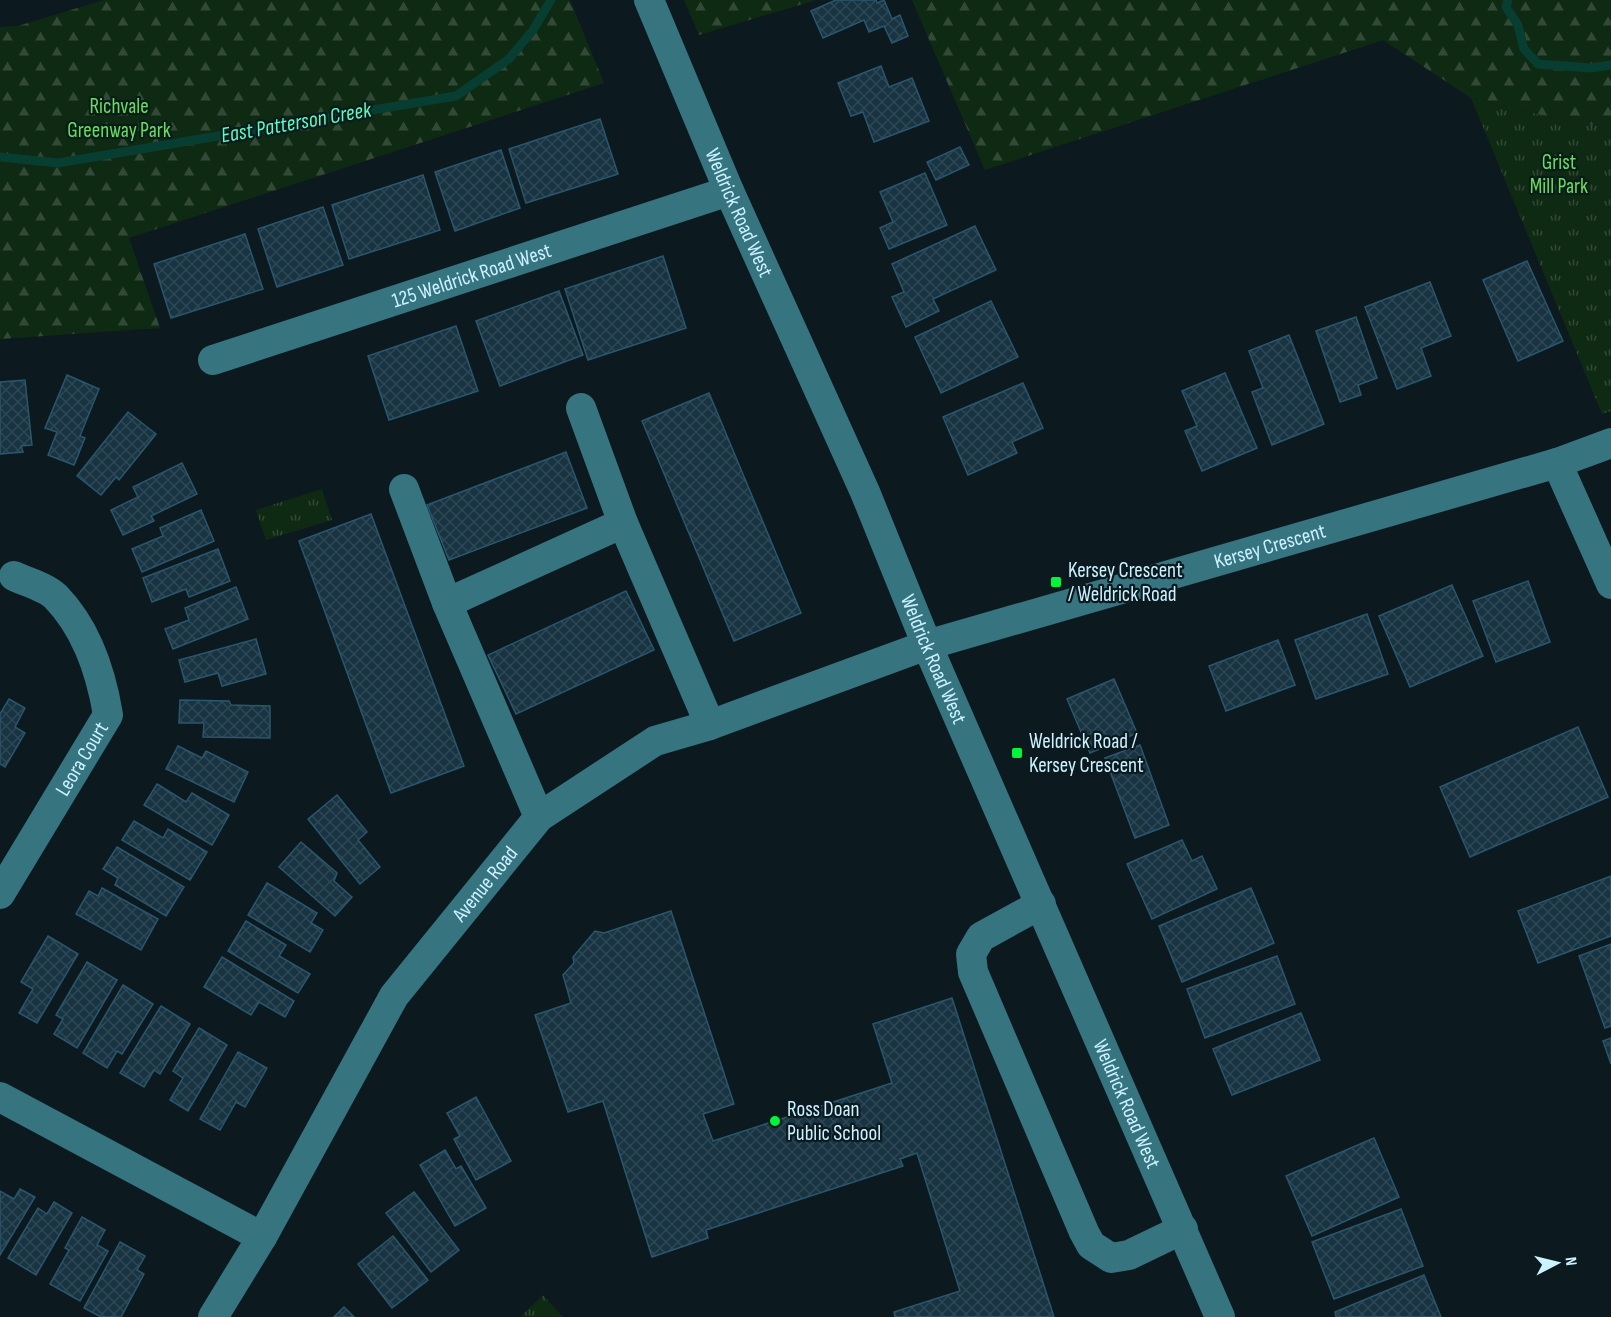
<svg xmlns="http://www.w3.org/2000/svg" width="1611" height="1317" font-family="'Sofia Sans Condensed',sans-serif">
  <defs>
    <pattern id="grass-tufts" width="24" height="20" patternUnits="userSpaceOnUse" patternTransform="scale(1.5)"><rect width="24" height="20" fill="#0f2a12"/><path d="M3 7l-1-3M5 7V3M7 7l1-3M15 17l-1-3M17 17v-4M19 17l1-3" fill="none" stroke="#314936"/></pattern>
    <pattern id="forest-firs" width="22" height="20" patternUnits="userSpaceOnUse" patternTransform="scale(1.5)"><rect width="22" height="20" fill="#0f2a12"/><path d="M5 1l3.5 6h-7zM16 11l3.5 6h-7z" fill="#314936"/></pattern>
    <pattern id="building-cross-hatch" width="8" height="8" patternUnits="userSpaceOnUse" patternTransform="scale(1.5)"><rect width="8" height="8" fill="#183341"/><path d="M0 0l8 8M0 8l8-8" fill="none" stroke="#2e4754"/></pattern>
  </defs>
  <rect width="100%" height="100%" fill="#0c1a20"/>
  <!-- grass -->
  <g fill="url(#grass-tufts)">
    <path d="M1471 98 1583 125 1611 124V411L1602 414Z"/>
    <path d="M322 489 332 520 266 540 256 510Z"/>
    <path d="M543 1295 563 1317H520Z"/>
  </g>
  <!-- forest -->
  <g fill="url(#forest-firs)">
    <path d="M104 0H570L604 83 129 238 160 328 0 339V27L18 26Z"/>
    <path d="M684 0H816L699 35Z"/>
    <path d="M912 0H1611V124L1583 125 1471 98 1383 40 985 170Z"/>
  </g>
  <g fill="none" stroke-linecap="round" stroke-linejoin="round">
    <!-- stream -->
    <g stroke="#083d31" stroke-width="9">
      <path d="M1508 0 1506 7 1518 25 1524 49 1538 64 1591 68 1611 65"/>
      <path d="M0 157 58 163 456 96 509 59 533 30 551 0"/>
    </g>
  </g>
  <!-- building -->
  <g fill="url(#building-cross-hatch)" stroke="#29576e" stroke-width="1.5">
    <path d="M836 0H876L877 3 884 0 892 19 900 15 908 36 892 43 884 26 869 32 864 20 823 38 811 11Z"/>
    <path d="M881 66 889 87 912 78 929 121 874 142 863 112 851 116 838 83Z"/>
    <path d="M600 119 618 174 526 203 509 149Z"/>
    <path d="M960 147 969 165 936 180 927 162Z"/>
    <path d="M501 150 520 208 455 231 435 172Z"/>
    <path d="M925 173 947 225 889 249 880 228 893 222 880 192Z"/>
    <path d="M423 175 440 230 349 259 332 205Z"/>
    <path d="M323 207 343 265 277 287 258 229Z"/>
    <path d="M975 226 996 270 933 299 939 311 906 327 892 297 904 292 892 264Z"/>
    <path d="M245 234 263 289 171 318 154 264Z"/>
    <path d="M663 256 686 328 588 360 565 289Z"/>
    <path d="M1527 261 1563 341 1518 361 1483 280Z"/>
    <path d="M1430 282 1451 336 1421 348 1431 376 1397 389 1365 307Z"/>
    <path d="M559 291 583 355 500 386 476 321Z"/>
    <path d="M991 301 1018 357 941 393 915 337Z"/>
    <path d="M1356 317 1377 378 1358 385 1361 395 1340 402 1316 331Z"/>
    <path d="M456 326 478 391 389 420 368 356Z"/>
    <path d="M1289 335 1324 424 1272 445 1252 392 1263 388 1249 351Z"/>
    <path d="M1225 373 1257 448 1202 471 1185 431 1197 426 1182 391Z"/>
    <path d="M67 375 99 389 80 436 85 438 74 465 48 455 57 432 45 428Z"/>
    <path d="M25 380 32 445 21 446 23 452 0 454V382Z"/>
    <path d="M1023 383 1043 428 1012 442 1017 453 968 475 943 417Z"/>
    <path d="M709 393 801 613 734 641 642 421Z"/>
    <path d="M128 412 156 434 119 480 116 477 101 495 77 476Z"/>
    <path d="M566 452 587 508 449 560 427 505Z"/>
    <path d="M182 463 197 494 151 516 154 521 123 535 111 510 138 497 133 487Z"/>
    <path d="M201 510 214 541 142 572 132 549 163 536 160 528Z"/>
    <path d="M371 514 464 766 391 793 299 541Z"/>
    <path d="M218 549 230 581 189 597 186 589 152 602 143 578Z"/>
    <path d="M1528 581 1550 642 1496 662 1473 601Z"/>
    <path d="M1452 585 1483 656 1410 687 1379 616Z"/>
    <path d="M236 587 248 619 173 649 165 629 189 620 185 608Z"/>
    <path d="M626 591 654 650 516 714 488 655Z"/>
    <path d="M1367 614 1388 674 1316 699 1295 640Z"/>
    <path d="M256 639 266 674 222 686 218 673 185 682 179 660Z"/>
    <path d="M1278 640 1295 685 1226 711 1209 666Z"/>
    <path d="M1114 679 1137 733 1090 753 1067 699Z"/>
    <path d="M9 699 25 708 15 727 25 733 5 767 0 764V714Z"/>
    <path d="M180 700 229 701 231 705 270 706V738L203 737 204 723H179Z"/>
    <path d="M1578 727 1608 797 1470 857 1440 787Z"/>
    <path d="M1140 745 1169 825 1135 838 1105 758Z"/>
    <path d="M178 746 202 758 206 751 248 772 234 802 166 769Z"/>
    <path d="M157 784 186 802 192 793 229 815 212 845 144 805Z"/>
    <path d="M337 795 367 832 358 840 380 867 360 884 308 819Z"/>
    <path d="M134 821 163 838 168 829 207 852 190 880 122 840Z"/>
    <path d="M1182 840 1192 861 1202 856 1217 889 1152 919 1127 864Z"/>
    <path d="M301 842 337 873 334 881 352 897 335 916 279 867Z"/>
    <path d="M117 847 184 887 166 916 115 885 118 878 103 869Z"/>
    <path d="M1611 876V936L1538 963 1518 911Z"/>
    <path d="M267 883 317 913 311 923 323 930 310 952 248 915Z"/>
    <path d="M102 888 158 919 141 950 76 914 89 891 98 896Z"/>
    <path d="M1251 888 1274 943 1182 982 1159 926Z"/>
    <path d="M671 911 734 1104 703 1114 713 1141 892 1083 873 1024 952 998 1054 1317H895L894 1312 960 1291 917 1153 900 1159 903 1166 706 1230 708 1238 652 1257 603 1101 568 1112 535 1015 571 1003 563 975 574 963 573 957 595 931 604 933Z"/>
    <path d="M246 921 286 945 279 956 310 974 298 993 228 951Z"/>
    <path d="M48 936 78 954 37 1023 19 1013 33 989 21 982Z"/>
    <path d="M1611 944V1026L1605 1028 1579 956Z"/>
    <path d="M1277 956 1295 1004 1205 1038 1187 989Z"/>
    <path d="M222 957 294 1001 285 1017 259 1002 251 1015 204 987Z"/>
    <path d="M87 962 117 980 77 1048 54 1034 63 1019 56 1015Z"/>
    <path d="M123 985 153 1004 122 1054 117 1051 107 1068 83 1053Z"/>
    <path d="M161 1006 190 1024 160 1074 154 1070 144 1087 120 1073Z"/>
    <path d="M1301 1013 1320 1060 1232 1095 1213 1049Z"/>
    <path d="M199 1028 227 1045 188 1111 170 1100 183 1078 173 1071Z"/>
    <path d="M1611 1038V1064L1603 1041Z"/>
    <path d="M238 1052 267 1068 245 1107 236 1102 220 1130 200 1119Z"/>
    <path d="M476 1097 511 1161 476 1180 454 1139 460 1136 447 1113Z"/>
    <path d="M1374 1138 1399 1197 1312 1236 1286 1176Z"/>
    <path d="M445 1150 456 1169 461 1166 486 1208 455 1226 420 1165Z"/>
    <path d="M20 1189 35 1197 0 1255V1191L14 1199Z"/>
    <path d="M414 1192 459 1250 431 1272 386 1213Z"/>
    <path d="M54 1202 72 1213 36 1275 8 1258 38 1208 47 1214Z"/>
    <path d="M1401 1209 1423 1266 1334 1299 1312 1242Z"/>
    <path d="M82 1217 105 1230 97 1245 108 1251 80 1301 50 1284 69 1250 65 1248Z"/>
    <path d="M393 1236 428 1280 392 1308 358 1264Z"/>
    <path d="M120 1242 145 1256 137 1270 144 1274 121 1317H101L84 1308Z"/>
    <path d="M1424 1275 1441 1317H1336L1335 1312Z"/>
    <path d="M344 1307 354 1317H334Z"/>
  </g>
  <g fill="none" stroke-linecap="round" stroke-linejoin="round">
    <!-- minor -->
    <g stroke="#367480" stroke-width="30">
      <path id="s1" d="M649 0 729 191 865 492 927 645 1220 1317"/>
      <path id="s2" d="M213 360 729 191"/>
      <path d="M581 408 623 523 710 725"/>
      <path d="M1557 463 1611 584"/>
      <path d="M404 489 447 603 539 817"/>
      <path d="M447 603 623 523"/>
      <path id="s3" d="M0 894 108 715C101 672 87 629 56 597 46 587 26 582 14 576"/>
      <path d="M1041 904 981 937 971 954 973 972 1084 1232 1091 1245 1111 1258 1129 1255 1183 1229"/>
      <path d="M0 1097 262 1237"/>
      <path id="s4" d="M213 1317 262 1237 394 996 539 817 655 741 710 725 927 645 1557 463 1611 443"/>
    </g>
  </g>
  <!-- markers -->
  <g fill="#00f639" stroke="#0c1a20" stroke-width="2">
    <rect x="1050" y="576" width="12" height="12" rx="3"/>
    <rect x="1011" y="747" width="12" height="12" rx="3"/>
    <circle cx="775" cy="1121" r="6"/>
  </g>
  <g text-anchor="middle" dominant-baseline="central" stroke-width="4.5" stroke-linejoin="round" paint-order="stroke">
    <!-- park labels -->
    <g font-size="21" fill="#66e155" stroke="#0c1a20">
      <text x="119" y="106">Richvale<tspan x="119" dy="24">Greenway Park</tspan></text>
      <text x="1559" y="162">Grist<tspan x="1559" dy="24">Mill Park</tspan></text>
    </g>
    <!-- street labels -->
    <g font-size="21" fill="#cbf2ff" stroke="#0c1a20">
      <text stroke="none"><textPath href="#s1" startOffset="231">Weldrick Road West</textPath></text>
      <text stroke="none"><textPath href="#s2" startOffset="272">125 Weldrick Road West</textPath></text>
      <text stroke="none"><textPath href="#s4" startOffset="1383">Kersey Crescent</textPath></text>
      <text stroke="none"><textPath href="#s1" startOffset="718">Weldrick Road West</textPath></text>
      <text stroke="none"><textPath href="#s3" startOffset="158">Leora Court</textPath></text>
      <text stroke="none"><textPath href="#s4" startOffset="513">Avenue Road</textPath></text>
      <text stroke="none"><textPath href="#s1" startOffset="1203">Weldrick Road West</textPath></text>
    </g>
    <!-- poi labels -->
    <g font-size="21" fill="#cbf2ff" stroke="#0c1a20" text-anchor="start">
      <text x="1068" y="570">Kersey Crescent<tspan x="1068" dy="24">/ Weldrick Road</tspan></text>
      <text x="1029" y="741">Weldrick Road /<tspan x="1029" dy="24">Kersey Crescent</tspan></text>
      <text x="787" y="1109">Ross Doan<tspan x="787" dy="24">Public School</tspan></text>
    </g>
    <!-- water labels -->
    <g font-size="22" font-style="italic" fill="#59ffbc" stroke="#0c1a20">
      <text transform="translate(296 123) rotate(-10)">East Patterson Creek</text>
    </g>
  </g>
  <!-- north arrow -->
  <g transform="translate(1557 1263) rotate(83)" stroke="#0c1a20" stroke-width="4.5" paint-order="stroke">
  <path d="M0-4.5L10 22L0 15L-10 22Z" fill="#cbf2ff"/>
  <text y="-9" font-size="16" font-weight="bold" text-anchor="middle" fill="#cbf2ff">N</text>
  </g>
</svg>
